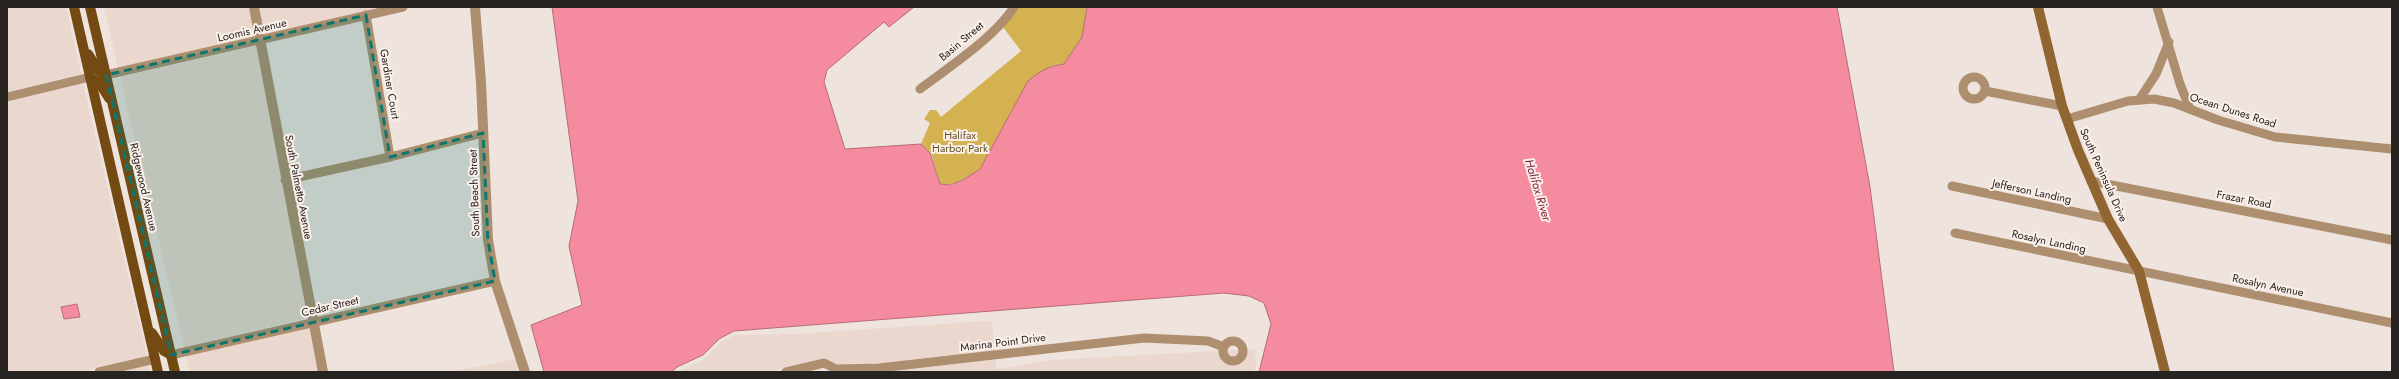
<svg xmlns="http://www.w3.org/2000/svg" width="2399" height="379" font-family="Jost,sans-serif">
  <rect width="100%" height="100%" fill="#eee3dd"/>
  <!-- built -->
  <g fill="#ead7ce">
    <path d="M7 7H66L81 74 7 92Z"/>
    <path d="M104 7H250L255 37 118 68Z"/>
    <path d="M258 7H381L263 35Z"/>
    <path d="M257 46 308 318 184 347 120 77Z"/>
    <path d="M83 83 147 356 79 372H7V101Z"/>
    <path d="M984 321 992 322 996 369 1052 360 1255 349 1256 365 1254 372H885V363L837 364 823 358 766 372H677L704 359 721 342 735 335 799 334Z"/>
    <path d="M310 328 319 372H190L186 356Z"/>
    <path d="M516 359 521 372H449Z"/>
    <path d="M149 365 151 372H119Z"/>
  </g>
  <!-- green -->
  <path fill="#d5b251" d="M1014 7H1087L1082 37 1064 64 1051 66 980 169C967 177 957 186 940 184L931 153 921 144 930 123 924 119 930 110H936L941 117 1021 51 1000 23Z"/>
  <!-- water -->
  <g fill="#f48b9e" stroke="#b66c78">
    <path d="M552 7H914L889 27 884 22 827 70 824 82 845 149 921 144 930 153 940 184 950 185 963 180 980 169 1028 81C1040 71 1049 66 1064 64L1082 37 1087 7H1837L1870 187 1894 372H1259L1271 324 1264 303 1249 296 1224 293 734 331 719 339 703 355 677 367 672 372H544L531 325 582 305 569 246 578 201Z"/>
    <path d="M77 304 80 317 64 319 61 307Z"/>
  </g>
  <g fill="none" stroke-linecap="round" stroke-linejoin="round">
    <!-- minor -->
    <g stroke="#ad8f6f" stroke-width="9">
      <path d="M2157 7 2180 84 2190 109"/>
      <path d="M366 15 390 157"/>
      <path d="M106 75 403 7"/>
      <circle cx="1974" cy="88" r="11"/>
      <path d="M920 89C948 68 995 37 1014 7"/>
      <path d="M1985 91 2062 106"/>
      <path d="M7 97 90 77"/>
      <path d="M2139 100 2156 74 2169 42"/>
      <path d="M2067 119 2128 101 2154 99 2174 103 2218 120 2275 137 2392 149"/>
      <path d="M285 180 390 157 483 133"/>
      <path d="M2091 181 2392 240"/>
      <path d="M1952 186 2108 219"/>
      <path d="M1955 233 2392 323"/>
      <circle cx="1233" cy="351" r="10"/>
      <path d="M171 355 495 281"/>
      <path d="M99 372 155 359"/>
      <path d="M786 372 824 363 836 369 879 368 1144 338 1208 341 1224 347"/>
    </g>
    <!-- tertiary -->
    <g stroke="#ad8f6f" stroke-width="10">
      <path d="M254 7 323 372"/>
      <path d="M475 7 481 82 488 240 495 281 525 372"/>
    </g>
    <!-- secondary -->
    <path stroke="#906531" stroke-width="10" d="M2038 7 2062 106 2078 150 2108 219 2139 271 2165 372"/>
    <!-- primary -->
    <g stroke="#734a12" stroke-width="10">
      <path d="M74 7 158 372"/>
      <path d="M90 7 175 372"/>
      <path d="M88 54 98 70 106 75"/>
      <path d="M90 77 99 82 109 98"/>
      <path d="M152 333 164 351 171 355"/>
    </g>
  </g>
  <!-- marked area -->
  <path fill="#0f766e" fill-opacity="0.2" stroke="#0f766e" stroke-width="3" stroke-dasharray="8 5" stroke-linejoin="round" d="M366 15 390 157 483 133 488 240 495 281 171 355 106 75Z"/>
  <g text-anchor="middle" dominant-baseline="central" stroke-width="4" stroke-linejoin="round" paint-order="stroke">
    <!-- street labels -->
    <g font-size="11" fill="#272321" stroke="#fcf0ea">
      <text transform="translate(252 30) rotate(-13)">Loomis Avenue</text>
      <text transform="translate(961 41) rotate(-40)">Basin Street</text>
      <text transform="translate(390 84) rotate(80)">Gardiner Court</text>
      <text transform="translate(2233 110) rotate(18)">Ocean Dunes Road</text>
      <text transform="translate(2104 175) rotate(66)">South Peninsula Drive</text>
      <text transform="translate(144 187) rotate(77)">Ridgewood Avenue</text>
      <text transform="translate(299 187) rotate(79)">South Palmetto Avenue</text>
      <text transform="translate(2032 191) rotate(12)">Jefferson Landing</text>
      <text transform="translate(474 193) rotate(-92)">South Beach Street</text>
      <text transform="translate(2244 199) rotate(11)">Frazar Road</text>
      <text transform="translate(2049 241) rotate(12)">Rosalyn Landing</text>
      <text transform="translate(2268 285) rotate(12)">Rosalyn Avenue</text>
      <text transform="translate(330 306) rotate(-13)">Cedar Street</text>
      <text transform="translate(1003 342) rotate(-7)">Marina Point Drive</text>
    </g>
    <!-- park labels -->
    <g font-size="11" fill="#615126" stroke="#fcf0ea">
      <text x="960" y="135">Halifax<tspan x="960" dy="13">Harbor Park</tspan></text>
    </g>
    <!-- water labels -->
    <g font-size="12" font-style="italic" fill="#7a1d37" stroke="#fcf0ea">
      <text transform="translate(1538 190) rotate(73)">Halifax River</text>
    </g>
  </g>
  <!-- border -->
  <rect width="2399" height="379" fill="none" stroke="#272321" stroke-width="16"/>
</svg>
